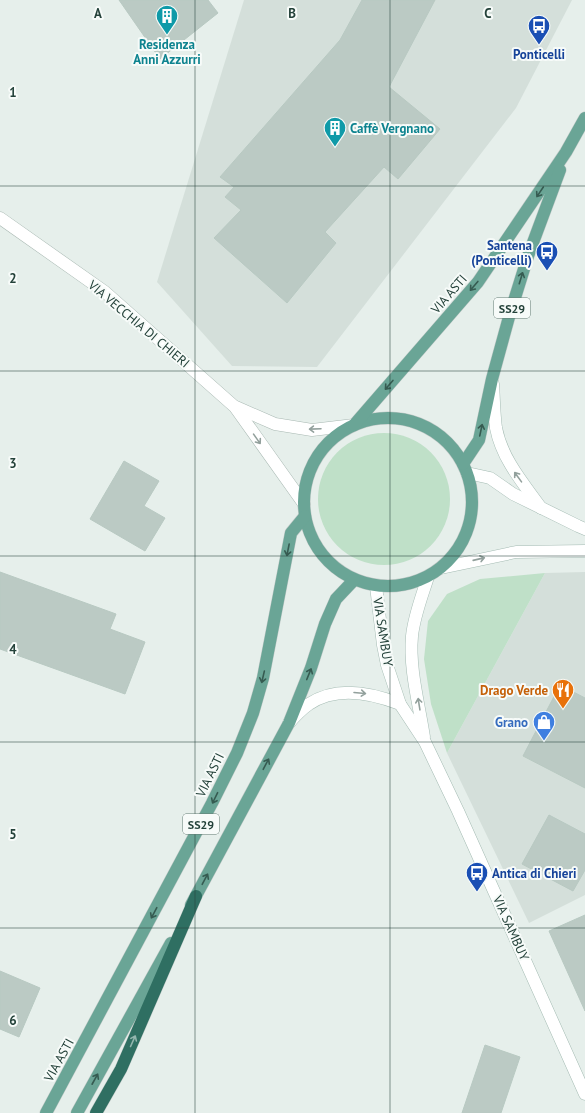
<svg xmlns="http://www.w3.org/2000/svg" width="585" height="1113" font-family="'PT Sans',sans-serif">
  <rect width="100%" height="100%" fill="#e6efeb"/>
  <!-- built -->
  <g fill="#d4dfda">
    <path d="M244 0H572L516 108 317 367 232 366 157 282Z"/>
    <path d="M585 572V895L529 923 447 753 545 573Z"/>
  </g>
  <!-- green -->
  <g fill="#bfe0c8">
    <circle cx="384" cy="499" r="66"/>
    <path d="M545 573 447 753 431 704 424 659 428 621 447 594 480 579Z"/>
  </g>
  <!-- building -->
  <g fill="#bbcac4" stroke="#b8c9c2">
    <path d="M119 0H208L218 13 160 59Z"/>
    <path d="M362 0H435L389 87 440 129 398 179 384 167 325 232 336 243 287 303 214 238 241 210 225 197 234 187 220 177 340 40Z"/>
    <path d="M124 461 159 481 144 506 165 518 145 551 90 519Z"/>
    <path d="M0 572 116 614 110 629 145 642 125 694 0 649Z"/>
    <path d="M560 685 585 698V788L523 756Z"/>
    <path d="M549 815 585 834V870L573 891 522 864Z"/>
    <path d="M585 915V1011L549 931Z"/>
    <path d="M0 971 40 988 19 1037 0 1029Z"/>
    <path d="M485 1045 520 1057 501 1113H462Z"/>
  </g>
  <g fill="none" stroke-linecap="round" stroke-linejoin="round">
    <!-- street casing -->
    <g stroke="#a8b8b2" stroke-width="13">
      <g id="street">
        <path d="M0 218 105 292 235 407 304 504"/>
        <path d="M236 407 275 424 312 430 354 425"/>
      </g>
    </g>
    <!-- secondary casing -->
    <g stroke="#a4bbb3" stroke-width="13">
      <g id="secondary">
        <path d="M493 384C494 398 494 413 496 428 502 459 523 483 541 508"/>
        <path d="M467 473 490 478 513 494 578 526 585 529"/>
        <path d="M441 568 516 552 585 551"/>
        <path d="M376 586 383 645 387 665 400 704 425 742 458 811 585 1094"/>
        <path d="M289 723C295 716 302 709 309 704 337 685 372 693 400 704"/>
        <path d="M424 737C419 704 409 669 412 636 414 616 422 596 428 577"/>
      </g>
    </g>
    <!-- primary casing -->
    <g stroke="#c2cac8" stroke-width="13">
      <g id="primary">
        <circle cx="388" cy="502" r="84"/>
        <path d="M354 425 478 282 566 152 585 118"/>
        <path d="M463 464 479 440 492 379 509 317 528 256 560 170"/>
        <path d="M191 905 289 723 311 668 325 624 336 599 354 580"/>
        <path d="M46 1113 212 803 237 753 253 713 263 678 291 533 305 516"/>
        <path d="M77 1113 171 943"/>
      </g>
    </g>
    <!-- highway casing -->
    <g stroke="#c2cac8" stroke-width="13">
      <path id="highway" d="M96 1113 121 1069 196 896"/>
    </g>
    <!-- street -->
    <use href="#street" stroke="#fff" stroke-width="12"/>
    <!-- secondary -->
    <use href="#secondary" stroke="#fff" stroke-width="12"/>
    <!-- primary -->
    <use href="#primary" stroke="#6aa596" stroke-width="12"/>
    <!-- highway -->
    <use href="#highway" stroke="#2f6f62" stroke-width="12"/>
  </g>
  <!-- one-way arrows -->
  <defs><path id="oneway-shaft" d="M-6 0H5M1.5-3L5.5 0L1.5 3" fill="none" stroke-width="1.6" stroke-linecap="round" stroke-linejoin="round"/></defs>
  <g stroke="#365b51">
    <use href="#oneway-shaft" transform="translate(540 192) rotate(124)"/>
    <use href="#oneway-shaft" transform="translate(521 278) rotate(-73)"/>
    <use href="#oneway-shaft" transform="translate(474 286) rotate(130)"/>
    <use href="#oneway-shaft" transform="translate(389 385) rotate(131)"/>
    <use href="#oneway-shaft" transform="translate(481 430) rotate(-78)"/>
    <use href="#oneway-shaft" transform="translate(288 550) rotate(101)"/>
    <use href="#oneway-shaft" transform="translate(309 674) rotate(-68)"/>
    <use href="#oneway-shaft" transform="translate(263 677) rotate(103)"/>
    <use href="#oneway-shaft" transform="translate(266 764) rotate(-62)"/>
    <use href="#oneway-shaft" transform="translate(215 798) rotate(116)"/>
    <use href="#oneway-shaft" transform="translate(205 879) rotate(-62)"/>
    <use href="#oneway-shaft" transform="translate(154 913) rotate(118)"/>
    <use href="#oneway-shaft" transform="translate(95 1079) rotate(-61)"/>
  </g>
  <g stroke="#92a09c">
    <use href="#oneway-shaft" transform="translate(315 429) rotate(178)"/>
    <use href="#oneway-shaft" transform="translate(257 439) rotate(55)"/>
    <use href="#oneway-shaft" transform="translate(518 477) rotate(-126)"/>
    <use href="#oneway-shaft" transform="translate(479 559) rotate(-13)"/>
    <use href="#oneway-shaft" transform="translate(360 693) rotate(5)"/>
    <use href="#oneway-shaft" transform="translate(419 704) rotate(-99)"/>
  </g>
  <use stroke="#93b5ae" href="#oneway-shaft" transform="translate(133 1041) rotate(-66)"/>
  <!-- grid -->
  <path fill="none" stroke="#24423a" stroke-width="1" stroke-opacity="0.55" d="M195 0V1113M390 0V1113M0 186H585M0 371H585M0 556H585M0 742H585M0 928H585"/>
  <!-- icons -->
  <defs>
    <g id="building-pin" transform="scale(1.15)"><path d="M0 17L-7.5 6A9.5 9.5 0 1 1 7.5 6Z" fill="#0f9aa8" stroke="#f7fbf9"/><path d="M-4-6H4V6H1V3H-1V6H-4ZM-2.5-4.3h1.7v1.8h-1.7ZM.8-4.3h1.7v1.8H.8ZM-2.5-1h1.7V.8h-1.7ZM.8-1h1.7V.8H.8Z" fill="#fff"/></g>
    <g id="bus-pin" transform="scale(1.15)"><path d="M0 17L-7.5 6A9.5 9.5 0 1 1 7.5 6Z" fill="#1a4fb4" stroke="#f7fbf9"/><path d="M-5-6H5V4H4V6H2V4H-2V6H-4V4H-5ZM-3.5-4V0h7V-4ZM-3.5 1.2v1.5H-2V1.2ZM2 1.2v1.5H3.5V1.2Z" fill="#fff"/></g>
    <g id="restaurant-pin" transform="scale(1.15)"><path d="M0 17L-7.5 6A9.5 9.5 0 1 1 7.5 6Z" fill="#e8710a" stroke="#f7fbf9"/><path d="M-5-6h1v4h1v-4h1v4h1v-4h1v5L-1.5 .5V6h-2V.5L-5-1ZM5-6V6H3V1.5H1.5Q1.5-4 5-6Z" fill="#fff"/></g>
    <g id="shop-pin" transform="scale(1.15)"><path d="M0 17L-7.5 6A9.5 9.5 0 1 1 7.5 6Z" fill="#3f7fe0" stroke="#f7fbf9"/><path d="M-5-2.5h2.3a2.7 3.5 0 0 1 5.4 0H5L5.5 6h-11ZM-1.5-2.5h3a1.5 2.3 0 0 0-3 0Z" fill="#fff"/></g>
  </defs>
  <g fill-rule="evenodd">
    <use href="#building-pin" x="167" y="16"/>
    <use href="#bus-pin" x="539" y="26"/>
    <use href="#building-pin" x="335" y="128"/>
    <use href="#bus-pin" x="547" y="252"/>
    <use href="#restaurant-pin" x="563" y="690"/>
    <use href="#shop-pin" x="544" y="722"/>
    <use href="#bus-pin" x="477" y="873"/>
  </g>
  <g text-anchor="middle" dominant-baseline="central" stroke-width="4" stroke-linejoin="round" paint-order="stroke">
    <!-- shield labels -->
    <g fill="#f7fbf9" stroke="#637a73" stroke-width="1">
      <rect x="494" y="298" width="36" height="20" rx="3"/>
      <rect x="183" y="814" width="36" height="20" rx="3"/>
    </g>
    <g font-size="12" font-weight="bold" fill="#24423a">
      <text x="512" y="308">SS29</text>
      <text x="201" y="824">SS29</text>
    </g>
    <!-- culture labels -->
    <g font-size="13" font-weight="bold" fill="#0d838f" stroke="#f7fbf9">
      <text x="167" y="44">Residenza<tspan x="167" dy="15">Anni Azzurri</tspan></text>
      <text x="350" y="128" text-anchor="start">Caffè Vergnano</text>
    </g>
    <!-- transit labels -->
    <g font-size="13" font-weight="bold" fill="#164399" stroke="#f7fbf9">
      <text x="539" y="54">Ponticelli</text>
      <text x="532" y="245" text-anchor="end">Santena<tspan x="532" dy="15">(Ponticelli)</tspan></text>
      <text x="492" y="873" text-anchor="start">Antica di Chieri</text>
    </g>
    <!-- street labels -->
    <g font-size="13" fill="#24423a" stroke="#f7fbf9">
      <text transform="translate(449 294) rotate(-49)">VIA ASTI</text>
      <text transform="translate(139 324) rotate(40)">VIA VECCHIA DI CHIERI</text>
      <text transform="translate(383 632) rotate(81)">VIA SAMBUY</text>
      <text transform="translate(210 775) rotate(-64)">VIA ASTI</text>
      <text transform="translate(511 928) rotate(66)">VIA SAMBUY</text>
      <text transform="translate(59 1060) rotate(-61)">VIA ASTI</text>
    </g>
    <!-- food labels -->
    <g font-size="13" font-weight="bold" fill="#c56008" stroke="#f7fbf9" text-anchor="end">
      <text x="548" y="690">Drago Verde</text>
    </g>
    <!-- shop labels -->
    <g font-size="13" font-weight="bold" fill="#366cbe" stroke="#f7fbf9" text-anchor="end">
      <text x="528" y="722">Grano</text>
    </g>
  </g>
  <g font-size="13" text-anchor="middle" font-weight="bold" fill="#24423a" stroke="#f7fbf9" stroke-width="4" stroke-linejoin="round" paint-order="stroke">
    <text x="98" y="18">A</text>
    <text x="292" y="18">B</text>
    <text x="488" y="18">C</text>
    <text x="13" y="97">1</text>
    <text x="13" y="283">2</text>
    <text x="13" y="468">3</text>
    <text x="13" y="654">4</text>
    <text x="13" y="839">5</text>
    <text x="13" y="1025">6</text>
  </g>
</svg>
